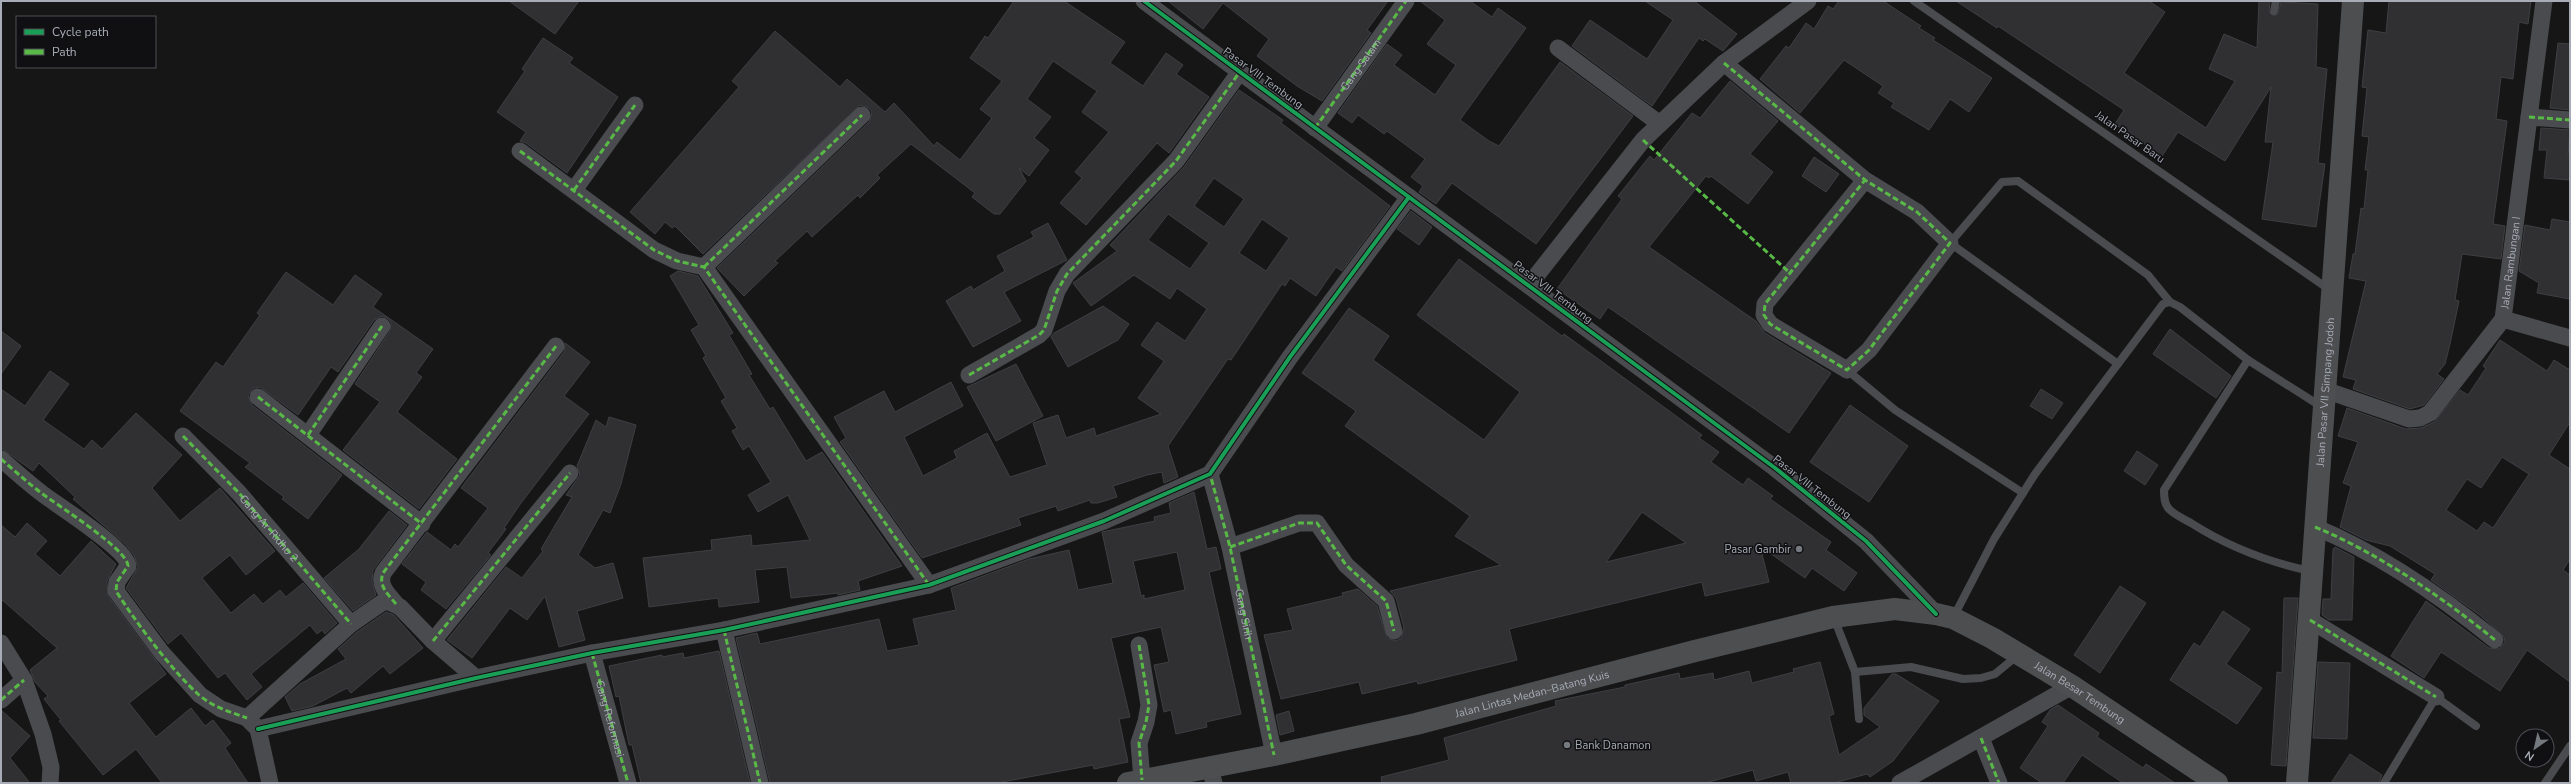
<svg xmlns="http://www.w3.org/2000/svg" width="2571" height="784" font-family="'Nunito Sans',sans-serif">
  <rect width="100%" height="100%" fill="#161616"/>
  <!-- building -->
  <g fill="#303032" stroke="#3e3f42" fill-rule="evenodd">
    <path d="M509 1H579L555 34Z"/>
    <path d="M1014 1H1064L1125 42 1110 63 1143 86 1166 53 1183 65 1176 74 1209 97 1169 153 1157 143 1086 225 1060 203 1082 178 1075 172 1109 132 1082 112 1097 91 1053 61 1027 99 1051 117 1034 138 1049 150 1029 176 1019 168 1026 181 1000 214H994L972 197 975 193 911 144 877 175 880 178 860 198 858 195 812 237 807 231 775 261 778 263 744 296 717 268 869 122 872 112 869 108 860 105 703 254 675 226 672 228 665 222 655 234 630 212 739 87 732 81 775 31 840 87 847 79 885 112 894 103 934 146 937 142 960 160 992 118 980 109 1002 81 970 58 985 36 988 38Z"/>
    <path d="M1168 1H1388L1367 30 1371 33 1322 101 1297 86 1257 56 1269 39 1223 3 1203 29Z"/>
    <path d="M1420 1H1470L1492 17 1498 8 1526 28 1460 120 1489 141 1499 146 1560 62 1633 116 1536 244 1452 183 1436 204 1419 192 1423 186 1411 177 1425 159 1387 131 1384 134 1358 115 1352 123 1338 113 1387 44 1402 55 1394 65 1435 95 1456 65 1427 44 1445 20Z"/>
    <path d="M1645 1H1694L1737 34 1723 51 1705 39 1703 41 1699 38 1652 106 1572 46 1590 20 1647 59 1673 20Z"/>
    <path d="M1839 1H1883L1921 26 1919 28 1935 38 1933 40 1992 78 1969 112 1950 99 1929 130 1891 107 1894 103 1878 93 1883 86 1844 60 1800 113 1760 79 1786 46 1789 48 1806 23 1814 29 1828 6 1833 9Z"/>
    <path d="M1956 1H2149L2165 12 2124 73 2206 128 2235 81 2209 69 2224 34 2257 48 2259 1H2270L2269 12 2273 16 2278 14 2281 2 2318 4 2316 67 2327 69 2318 163 2325 164 2316 227 2262 219 2273 142H2265L2271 87 2225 161 2178 132 2162 156 2115 124 2124 110 1998 26 1997 28Z"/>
    <path d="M2389 1H2531L2528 24 2519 22 2513 79 2501 77 2496 119 2507 121 2493 224 2505 226 2501 259 2462 254 2455 300 2459 301 2450 344 2445 364 2437 374 2444 379 2424 405 2410 409 2353 389 2356 380 2343 377 2366 281 2349 278 2353 254H2355L2361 208 2364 209 2368 170H2365L2369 137 2362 136 2367 88 2362 87 2368 30 2386 33Z"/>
    <path d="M543 38 573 58 569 63 618 97 567 173 526 143 520 141 526 132 497 112 525 71 522 69Z"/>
    <path d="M2558 43 2570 44V110L2550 108Z"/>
    <path d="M1730 81 1778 121 1750 154 1773 172 1748 204 1711 176 1709 178 1706 176 1649 247 1756 321 1765 333 1831 373 1789 433 1608 307 1600 319 1557 289 1622 199 1618 196 1650 156 1654 160 1692 113 1700 118Z"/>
    <path d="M1239 90 1283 120 1281 123 1390 206 1342 271 1336 267 1316 296 1290 278 1285 286 1282 284 1231 360 1228 359 1168 446 1178 477 1164 483 1162 472 1147 475 1113 486 1117 497 1098 503H1091L1090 500 1058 511 1056 506 1018 518 1021 525 922 558 840 442 846 438 834 417 884 391 895 412 951 382 963 406 904 437 923 476 957 458 954 451 987 433 1010 477 1047 465 1033 423 1058 415 1066 438 1094 428 1096 436 1161 414 1138 398 1164 361 1141 345 1157 322 1185 341 1207 309 1177 288 1170 299 1134 275 1091 306 1073 283 1117 251 1110 245 1184 167ZM1214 178 1244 199 1224 227 1194 206ZM1168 214 1209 243 1190 269 1148 240ZM1262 219 1289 238 1266 271 1239 253Z"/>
    <path d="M2541 128 2570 130 2568 156H2570V180L2544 178 2547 150H2539Z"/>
    <path d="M1814 157 1839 174 1826 192 1802 176Z"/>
    <path d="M1411 211 1432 227 1419 245 1397 229Z"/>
    <path d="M2552 219 2570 222V299L2537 293 2539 283 2519 271 2525 225 2550 230Z"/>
    <path d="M1048 223 1067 260 1004 292 1021 321 973 347 946 301 971 286 973 290 1005 271 997 256 1034 237 1031 232Z"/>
    <path d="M1459 259 1562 336 1564 334 1702 435 1699 438 1719 452 1711 462 1743 485 1748 478 1773 496 1770 499 1831 542 1826 550 1857 573 1844 591 1812 568 1805 578 1760 546 1769 582 1705 596 1702 582 1509 629 1517 660 1418 684 1417 681 1362 694 1359 682 1281 699 1264 635 1293 630 1287 609 1343 596 1342 593 1358 589 1377 606 1387 638 1396 641 1401 638 1404 628 1396 598 1390 591 1501 565 1455 536 1470 516 1345 426 1356 411 1302 373 1349 308 1389 336 1373 360 1484 440 1520 392 1417 315ZM1642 512 1686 543 1606 562Z"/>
    <path d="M678 271 698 276 733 333 729 335 752 374 749 375 770 409 773 407 806 461 822 452 902 566 858 581 860 590 838 595V593L791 598 787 567 755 570 759 602 719 607 718 598 649 607 643 558 712 550 711 540 751 535 752 546 810 540 788 495 758 512 748 495 771 482 749 446 743 450 732 431 737 428 721 401 726 398 703 358 706 356 691 330 699 325 670 276Z"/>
    <path d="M286 272 333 305 355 275 382 294 373 307 433 349 416 373 422 377 397 412 457 459 419 509 343 450 380 402 355 384 390 331 391 322 387 318 382 316 374 320 338 372 331 367 298 415 260 387 254 388 248 395 252 405 342 475 308 519 282 499 284 497 245 467 250 463 180 411 216 362 223 367 260 315 257 313Z"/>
    <path d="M1103 306 1129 324 1118 340 1068 367 1051 337 1054 333Z"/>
    <path d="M2170 329 2231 376 2216 398 2153 354Z"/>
    <path d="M1 331 21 346 1 374Z"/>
    <path d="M2500 340 2547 371 2554 360 2570 370V422L2549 455 2570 469V559L2563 570 2570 575V682L2527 650 2500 691 2441 652 2424 678 2391 656 2426 601 2489 648 2499 649 2505 642 2504 637 2481 616 2431 580 2435 574 2390 546 2366 540 2340 527 2351 486 2343 483 2358 442 2338 436 2347 408 2406 429 2421 428 2434 422 2460 390 2468 395 2486 368 2483 366ZM2502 457 2529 474 2493 528 2484 522 2477 531 2446 510 2467 479 2481 488Z"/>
    <path d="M565 343 590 362 564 396 589 414 521 503 504 528 506 529 488 553 491 555 446 609 421 590 426 582 402 564 427 532 451 550 455 544 458 547 488 508 461 488 564 352Z"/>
    <path d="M1016 364 1043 416 996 441 967 387Z"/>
    <path d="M50 371 69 384 43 420 84 449 92 440 102 449 136 413 182 455 152 488 180 521 220 488 275 551 246 575 230 555 202 578 231 613 254 594 263 604 280 590 286 597 303 583 337 623 325 634 322 630 317 634 310 625 251 674 262 687 247 700 225 673 218 678 181 633 168 644 126 588 138 567 134 555 124 543 73 499 75 497 39 463 33 471 1 448V389L25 406Z"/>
    <path d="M2041 389 2063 403 2052 419 2030 406Z"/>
    <path d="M1850 405 1908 446 1869 502 1810 462Z"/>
    <path d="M609 417 636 425 621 484 610 513 603 510 578 555 595 568 613 563 623 598 577 611 585 640 559 647 545 596 527 620 510 608 472 658 447 640 506 567 522 578 543 551 541 549 572 497 566 495 580 475 577 466 596 420 606 427Z"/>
    <path d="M2137 451 2158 465 2145 485 2124 471Z"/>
    <path d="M1194 492 1207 549 1216 547 1221 569 1209 572 1241 714 1206 722 1207 727 1176 734 1171 710 1164 712 1154 665 1169 662 1161 627 1111 638 1130 717 1119 719 1128 762 1094 769 1093 765 997 783H770L736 638 757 633 760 644 879 619 887 651 919 645 913 619 956 610 951 588 1029 559 1069 550 1078 590 1113 583 1102 532 1155 521 1154 517 1171 513 1169 503ZM1177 552 1185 590 1144 599V595L1141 596 1133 561Z"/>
    <path d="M389 511 407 525 373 570 372 582 376 595 353 611 324 578 359 549Z"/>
    <path d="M27 523 47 541 35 554 60 576 91 541 116 564 107 581 108 596 166 674 129 703 156 737 191 708 205 726 213 720 231 743 225 748 248 783H162L136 749 103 775 59 721 61 720 44 699 48 696 35 682 30 670 57 648 1 599V525L15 537Z"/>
    <path d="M2335 547 2354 557 2352 620H2329L2322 615 2323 599H2331L2333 549Z"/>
    <path d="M2120 586 2146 603 2100 673 2074 655Z"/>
    <path d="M2284 598H2298L2286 766 2271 765 2277 672 2282 673Z"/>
    <path d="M2223 611 2250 629 2226 664 2262 688 2237 724 2170 680 2194 643 2200 647Z"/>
    <path d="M386 612 394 615 423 648 390 674 383 666 351 693 347 688 313 706 292 711 285 697 300 684 346 659 338 649 357 632Z"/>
    <path d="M719 651 750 783H641L632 745H629L619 696 616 697 609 666 662 655V657L683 653 684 658Z"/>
    <path d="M1820 662 1834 714 1829 716 1839 755 1880 727 1864 715V708L1892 674H1896L1939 701 1893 761 1870 777 1867 774 1834 783H1791L1788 772 1756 781 1753 770 1705 783H1382L1381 777 1449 760 1444 738 1556 706 1555 701 1625 687V685L1679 673 1680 679 1713 673 1714 680 1749 671 1752 683 1794 672 1793 669Z"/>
    <path d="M2318 662 2350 663 2347 739 2313 738Z"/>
    <path d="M2058 705 2099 733 2097 737 2143 768 2146 764 2175 783H2123L2082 755 2063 783H2042L2020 768 2048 726 2042 722 2050 710Z"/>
    <path d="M1 710 30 736 10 758 30 783H1Z"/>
    <path d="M1289 711 1294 731 1280 735 1276 715Z"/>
    <path d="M2350 754 2382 775 2379 783H2331Z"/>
  </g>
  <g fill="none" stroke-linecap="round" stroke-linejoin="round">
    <!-- lane -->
    <g stroke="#4a4b4e" stroke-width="8">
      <path d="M1914 1 2330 290"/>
      <path d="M2274 11 2276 1"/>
      <path d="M2248 360 2164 490C2164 496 2164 505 2170 510 2175 515 2184 519 2191 523 2227 546 2268 562 2310 571"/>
      <path d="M2118 364 1950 243 2002 182 2018 181 2148 275 2170 302"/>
      <path d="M1847 370 1895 410 2023 493"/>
      <path d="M1834 618 1855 672 1911 667 1963 679 1981 678 1995 674 2018 655"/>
      <path d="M1953 618 1994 539 2035 474 2163 304 2170 302 2180 307 2248 360 2322 407"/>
      <path d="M1855 672 1859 719"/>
      <path d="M2384 783 2436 697 2476 726"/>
      <path d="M2545 783 2570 746"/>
    </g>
    <!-- street -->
    <g stroke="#4a4b4e" stroke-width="17">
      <path d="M1144 1 1775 468 1866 541 1936 614"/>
      <path d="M1558 48 1660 124"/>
      <path d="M1724 63 1865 180 1917 212 1950 243 1869 350 1847 370 1770 324 1764 315 1765 304 1865 180"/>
      <path d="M2529 117 2570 120"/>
      <path d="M1315 128 1406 1"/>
      <path d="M520 151 654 250 677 261 704 267 929 585"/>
      <path d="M574 190 635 105"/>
      <path d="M704 267 862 115"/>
      <path d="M1529 285 1643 140 1724 63 1808 1"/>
      <path d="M2503 319 2570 338"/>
      <path d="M969 375 1039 335 1044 330 1057 291 1067 274 1176 161 1239 73"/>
      <path id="s1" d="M2325 390 2409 419 2420 418 2430 413 2503 319 2544 1"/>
      <path d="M258 397 422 524"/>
      <path d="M308 435 382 326"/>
      <path id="s2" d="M183 436 239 493 351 624"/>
      <path d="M1 459C15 471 29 484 44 495 59 506 128 550 128 566L117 582 116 591 162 653 200 695 221 709 247 718 258 729"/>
      <path d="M1210 474 1230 547 1274 755"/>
      <path d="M2315 527C2378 553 2442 597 2495 640"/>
      <path d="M1230 547 1299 523H1317L1346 565 1386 601 1394 631"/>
      <path d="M396 604C388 594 378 586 383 573L556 346"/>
      <path d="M2310 620 2436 697"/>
      <path d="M724 630 760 783"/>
      <path d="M433 641 570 473"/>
      <path d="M1 643 24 680 43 734 51 767 50 783"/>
      <path d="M1139 645 1149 705 1146 722 1139 743 1142 780"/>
      <path id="s3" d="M592 653 628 783"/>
      <path d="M1 700 24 680"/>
      <path d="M247 718 351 624 383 602H389L400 607 433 641 476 678"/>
      <path d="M258 729 476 678 592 653 724 630 929 585 1104 521 1210 474 1290 357 1409 197"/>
      <path d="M258 729 270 783"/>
      <path d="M1981 738 1999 783"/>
      <path d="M1210 768 1214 783"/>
      <path d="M1900 783 2072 686"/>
    </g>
    <!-- primary -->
    <path stroke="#4c4e50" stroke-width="22" id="s4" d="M2297 783 2353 1"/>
    <!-- highway -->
    <path stroke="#4c4e50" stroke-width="22" id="s5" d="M1128 783 1274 755 1416 724 1695 651 1833 617 1895 609 1936 614 1953 618 1992 638 2072 686 2217 783"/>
    <!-- quiet -->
    <g stroke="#58b947" stroke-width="3" stroke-dasharray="6 3" stroke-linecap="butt">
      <path d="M1724 63 1865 180 1917 212 1950 243 1869 350 1847 370 1770 324 1764 315 1765 304 1865 180"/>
      <path d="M2529 117 2570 120"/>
      <path id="s6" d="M1315 128 1406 1"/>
      <path d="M1643 140 1790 273"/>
      <path d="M520 151 654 250 677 261 704 267 929 585"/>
      <path d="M574 190 635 105"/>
      <path d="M704 267 862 115"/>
      <path d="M969 375 1039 335 1044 330 1057 291 1067 274 1176 161 1239 73"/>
      <path d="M258 397 422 524"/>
      <path d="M308 435 382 326"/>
      <path d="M183 436 239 493 351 624"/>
      <path d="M1 459C15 471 29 484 44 495 59 506 128 550 128 566L117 582 116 591C135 621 173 672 199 695 213 707 230 712 247 718"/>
      <path id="s7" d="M1212 471 1210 474 1230 547 1274 755"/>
      <path d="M2315 527C2378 553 2442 597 2495 640"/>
      <path d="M1230 547 1299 523H1317L1346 565 1386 601 1394 631"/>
      <path d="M396 604C388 594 378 586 383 573L556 346"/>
      <path d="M2310 620 2436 697"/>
      <path d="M724 630 760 783"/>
      <path d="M433 641 570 473"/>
      <path d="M1139 645 1149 705 1146 722 1139 743 1142 780"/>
      <path d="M592 653 628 783"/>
      <path d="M1 700 24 680"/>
      <path d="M1981 738 1999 783"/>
    </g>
    <!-- cycleway casing -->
    <g stroke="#101012" stroke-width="6">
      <g id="cycleway">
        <path d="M1144 1 1775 468 1866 541 1936 614"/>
        <path d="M258 729 476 678 592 653 724 630 929 585 1104 521 1210 474 1290 357 1409 197"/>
      </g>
    </g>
    <!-- cycleway -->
    <use href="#cycleway" stroke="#1a9f57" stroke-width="4"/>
  </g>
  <!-- markers -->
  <g fill="#74787f" stroke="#101012" stroke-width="1.5">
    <circle cx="1799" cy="549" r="4"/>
    <circle cx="1567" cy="745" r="4"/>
  </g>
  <g text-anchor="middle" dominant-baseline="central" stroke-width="3" stroke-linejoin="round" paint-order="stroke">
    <!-- street labels -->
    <g font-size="11" fill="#a7acb7" stroke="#101012">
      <text stroke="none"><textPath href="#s6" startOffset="78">Gang Salam</textPath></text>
      <text transform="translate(1263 78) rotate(36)">Pasar VIII Tembung</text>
      <text transform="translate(2130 137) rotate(35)">Jalan Pasar Baru</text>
      <text stroke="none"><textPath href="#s1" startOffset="287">Jalan Rambungan I</textPath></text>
      <text transform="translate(1553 292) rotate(37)">Pasar VIII Tembung</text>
      <text stroke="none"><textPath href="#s4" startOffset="392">Jalan Pasar VII Simpang Jodoh</textPath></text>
      <text transform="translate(1812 487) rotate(38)">Pasar VIII Tembung</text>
      <text stroke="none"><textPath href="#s2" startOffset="126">Gang Ar-Ridho 2</textPath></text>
      <text stroke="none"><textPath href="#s7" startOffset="148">Gang Sirih</textPath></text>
      <text stroke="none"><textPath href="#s5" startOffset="414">Jalan Lintas Medan–Batang Kuis</textPath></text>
      <text stroke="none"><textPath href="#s5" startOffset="993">Jalan Besar Tembung</textPath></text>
      <text stroke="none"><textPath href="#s3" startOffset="68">Gang Reformasi</textPath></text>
    </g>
    <!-- poi labels -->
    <g font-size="11" fill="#a7acb7" stroke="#101012" text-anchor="end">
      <text x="1791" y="549">Pasar Gambir</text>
      <text x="1575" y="745" text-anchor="start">Bank Danamon</text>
    </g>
  </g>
  <!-- border -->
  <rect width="2571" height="784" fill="none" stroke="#a7acb7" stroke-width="4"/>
  <!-- legend -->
  <rect x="16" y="16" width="140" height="52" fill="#101012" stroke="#4c4e54"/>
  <rect x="24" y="29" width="20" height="6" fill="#1a9f57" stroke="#4c4e54"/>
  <text x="52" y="36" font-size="12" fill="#a7acb7">Cycle path</text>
  <rect x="24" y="49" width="20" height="6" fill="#58b947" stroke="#4c4e54"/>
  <text x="52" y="56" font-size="12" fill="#a7acb7">Path</text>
  <!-- north arrow -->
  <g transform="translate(2535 748) rotate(214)"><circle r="19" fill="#101012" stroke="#4c4e54"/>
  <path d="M0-3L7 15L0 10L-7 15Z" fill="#74787f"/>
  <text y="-6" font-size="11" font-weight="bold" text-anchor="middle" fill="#a7acb7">N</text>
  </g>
</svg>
